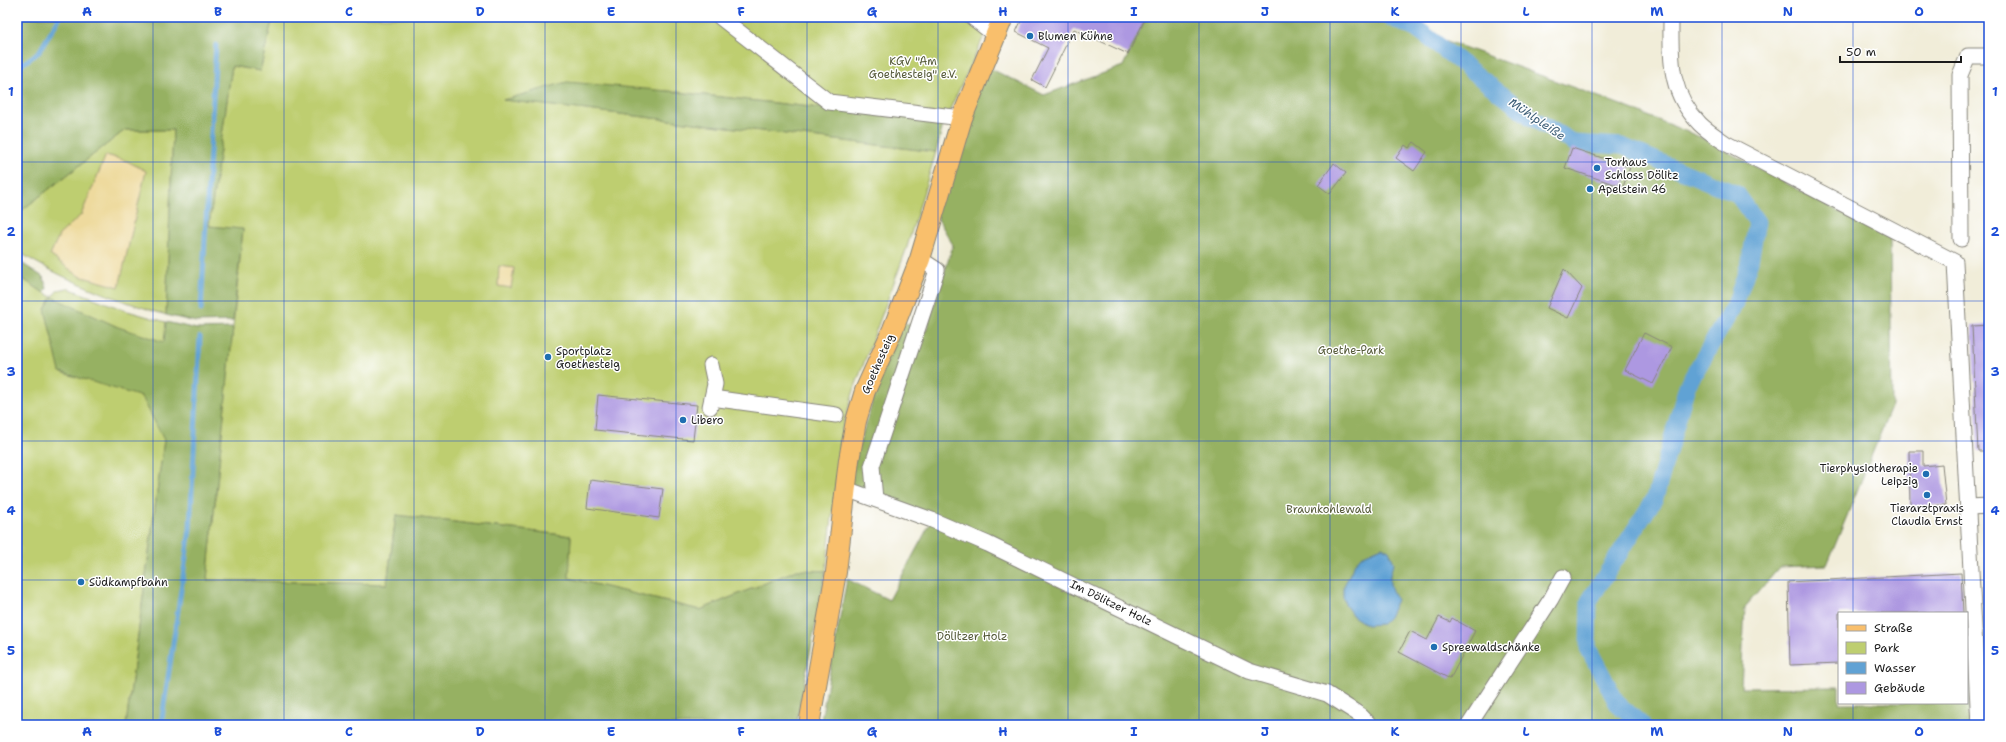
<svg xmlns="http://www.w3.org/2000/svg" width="2006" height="742" font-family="'Shantell Sans',sans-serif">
  <rect width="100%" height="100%" fill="#fff"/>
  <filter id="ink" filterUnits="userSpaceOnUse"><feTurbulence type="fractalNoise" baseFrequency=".025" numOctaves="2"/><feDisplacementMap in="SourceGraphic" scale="8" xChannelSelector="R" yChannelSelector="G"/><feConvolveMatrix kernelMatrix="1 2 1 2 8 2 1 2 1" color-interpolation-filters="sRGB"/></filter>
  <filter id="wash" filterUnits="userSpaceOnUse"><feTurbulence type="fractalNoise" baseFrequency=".012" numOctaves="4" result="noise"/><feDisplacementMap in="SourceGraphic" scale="16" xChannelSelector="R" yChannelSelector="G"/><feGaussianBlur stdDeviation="0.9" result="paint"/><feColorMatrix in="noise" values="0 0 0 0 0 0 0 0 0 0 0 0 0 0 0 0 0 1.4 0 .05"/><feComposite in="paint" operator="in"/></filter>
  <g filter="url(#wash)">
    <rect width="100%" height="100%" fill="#f1edd9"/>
    <!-- green -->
    <g fill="#bece70" stroke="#6d7546">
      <path d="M273 17H993L944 122 668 91 504 100 936 152 906 250 855 387 842 429 826 571 797 570 700 610 568 578 571 536 396 515 387 584 207 580 243 230 209 226 232 66 260 71Z"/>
      <path d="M125 130H173L166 315C114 299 63 280 17 251V214Z"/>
      <path d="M17 275 52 297 58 290 68 288 124 310 166 322 164 440 126 725H17Z"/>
    </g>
    <!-- forest -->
    <g fill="#96b162" stroke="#59663f">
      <path d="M17 17H273L260 71 232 66 209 226 243 229 233 321 196 322 166 315 173 130H125L17 214Z"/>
      <path d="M1146 17H1389L1420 31 1621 105 1700 137 1890 239 1892 405 1827 565 1780 567 1745 607 1741 688 1839 687V703H1967V685H1969L1970 725H820L847 579 889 600 932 520 846 489 897 320 926 331 953 245 934 212 983 65 1044 95 1123 66Z"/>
      <path d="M567 82 668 91 944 122 936 152 503 100Z"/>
      <path d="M17 260 43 277 47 288 44 293 17 275Z"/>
      <path d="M52 297 118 327 164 342 166 322 197 329 233 328 207 580 387 584 396 515 571 536 569 578 700 610 797 570 826 571 796 725H126L164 440 142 397 60 372 45 309Z"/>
    </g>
    <!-- sand -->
    <g fill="#eeda9e" stroke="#857b5d">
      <path d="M106 155 127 161 146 171 119 287 79 276 50 255 59 235 81 215Z"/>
      <path d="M499 266 514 268 511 288 498 286Z"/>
    </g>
    <!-- water -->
    <path fill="#61a2d4" stroke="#3e5f78" d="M1382 547 1389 550 1394 563C1387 578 1389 587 1397 600L1389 617 1382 624 1367 625 1353 616 1346 606 1343 597V588L1355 563 1361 556Z"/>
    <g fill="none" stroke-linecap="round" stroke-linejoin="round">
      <!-- stream -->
      <g stroke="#61a2d4" stroke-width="5">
        <path d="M17 68 39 52 60 17"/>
        <path d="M201 310 216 45"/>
        <path d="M161 725 190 529 200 337"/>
      </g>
      <!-- canal -->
      <path stroke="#61a2d4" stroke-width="17" d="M1389 17 1420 31 1532 118 1574 143 1622 146 1737 194 1757 222 1750 261 1736 302 1687 386 1655 498 1589 601 1588 648 1617 703 1642 725"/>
    </g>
    <g id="blocks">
      <!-- building -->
      <g fill="#ad98e1">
        <path d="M1023 17H1146L1128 54 1074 29 1045 87 1032 80 1048 48 1016 32Z"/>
        <path d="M1414 142 1427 152 1414 171 1396 158 1405 145 1409 148Z"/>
        <path d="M1572 148 1630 167 1623 187 1565 168Z"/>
        <path d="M1334 163 1346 173 1330 194 1318 185Z"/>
        <path d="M1564 269 1582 288 1568 318 1547 308Z"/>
        <path d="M1989 325V451H1978L1972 326Z"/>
        <path d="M1644 333 1672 347 1653 384 1625 370Z"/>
        <path d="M598 395 697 405 693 440 595 430Z"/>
        <path d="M1909 451H1923V466L1942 464 1946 505 1910 506Z"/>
        <path d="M590 480 663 489 659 518 587 508Z"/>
        <path d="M1961 573 1963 613H1839V663L1790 665 1788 582Z"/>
        <path d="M1439 617 1450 622 1452 618 1475 631 1450 679 1399 652 1410 631 1427 640Z"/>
      </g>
    </g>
  </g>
  <g filter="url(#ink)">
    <use href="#blocks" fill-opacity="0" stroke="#86847a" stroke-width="1"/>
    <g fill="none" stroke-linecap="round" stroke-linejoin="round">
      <!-- minor casing -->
      <g stroke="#86847a" stroke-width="17">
        <g id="minor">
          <path d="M720 17 829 102 962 118"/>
          <path d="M972 17 995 35"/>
          <path d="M1671 17C1671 59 1668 91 1700 124 1707 131 1718 138 1727 144L1955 262 1979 725"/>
          <path d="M1961 239 1960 75 1968 56H1989"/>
          <path d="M712 398 836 415"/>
          <path d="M710 407 715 384 711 365"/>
          <path d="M846 489 932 520 988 544 1249 671 1327 694 1360 715 1370 725"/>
          <path d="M875 499 872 466 937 270 920 259"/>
          <path d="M1969 507 1989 506"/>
          <path d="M1469 725 1551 599 1563 577"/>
        </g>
      </g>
      <!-- major casing -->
      <g stroke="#86847a" stroke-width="22">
        <path id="major" d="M809 725 836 572 849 460 856 421 865 391 893 329 920 259 962 118 1003 17"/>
      </g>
      <!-- minor -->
      <use href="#minor" stroke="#fff" stroke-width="15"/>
      <!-- major -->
      <use href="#major" stroke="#f9bf6c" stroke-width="20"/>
    </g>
  </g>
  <!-- grid -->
  <path fill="none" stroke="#1d4ed8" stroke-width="1" stroke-opacity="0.55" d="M153 17V725M284 17V725M414 17V725M545 17V725M676 17V725M807 17V725M938 17V725M1068 17V725M1199 17V725M1330 17V725M1461 17V725M1592 17V725M1722 17V725M1853 17V613M17 162H1989M17 301H1989M17 441H1989M17 580H1989M1853 703V725"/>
  <!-- markers -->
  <g fill="#1f6fb2" stroke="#fff" stroke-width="1.5">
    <circle cx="1030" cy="36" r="4"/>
    <circle cx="1597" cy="168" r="4"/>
    <circle cx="1590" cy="189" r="4"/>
    <circle cx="548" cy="357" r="4"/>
    <circle cx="683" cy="420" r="4"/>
    <circle cx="1926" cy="474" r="4"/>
    <circle cx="1927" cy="495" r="4"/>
    <circle cx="81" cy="582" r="4"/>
    <circle cx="1434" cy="647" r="4"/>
  </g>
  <g text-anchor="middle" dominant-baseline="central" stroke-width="3" stroke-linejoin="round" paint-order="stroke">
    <!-- poi labels -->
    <g font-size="11" fill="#1c1c1c" stroke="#fff" text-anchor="start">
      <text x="1038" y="36">Blumen Kühne</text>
      <text x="1605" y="162">Torhaus<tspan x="1605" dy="13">Schloss Dölitz</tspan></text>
      <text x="1598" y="189">Apelstein 46</text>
      <text x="556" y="351">Sportplatz<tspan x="556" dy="13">Goethesteig</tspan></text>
      <text x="691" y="420">Libero</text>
      <text x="1918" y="468" text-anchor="end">Tierphysiotherapie<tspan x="1918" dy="13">Leipzig</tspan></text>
      <text x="1927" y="508" text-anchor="middle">Tierarztpraxis<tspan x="1927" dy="13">Claudia Ernst</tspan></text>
      <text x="89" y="582">Südkampfbahn</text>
      <text x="1442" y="647">Spreewaldschänke</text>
    </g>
    <!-- park labels -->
    <g font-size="11" fill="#555a39" stroke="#fff">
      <text x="913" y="61">KGV "Am<tspan x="913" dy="13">Goethesteig" e.V.</tspan></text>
      <text x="1351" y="350">Goethe-Park</text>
      <text x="1329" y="509">Braunkohlewald</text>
      <text x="972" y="636">Dölitzer Holz</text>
    </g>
    <!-- street labels -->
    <g font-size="11" fill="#1c1c1c" stroke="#fff">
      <text transform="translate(878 364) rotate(-66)">Goethesteig</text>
      <text transform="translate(1111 603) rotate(26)">Im Dölitzer Holz</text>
    </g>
    <!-- water labels -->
    <g font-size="12" font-style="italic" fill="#3e5f78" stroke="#fff">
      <text transform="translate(1537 119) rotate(34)">Mühlpleiße</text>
    </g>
  </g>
  <!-- margin -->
  <rect width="2006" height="742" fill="none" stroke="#fff" stroke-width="44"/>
  <!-- legend -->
  <rect x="1838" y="612" width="130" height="92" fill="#ffffff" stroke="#a4a4a4"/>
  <rect x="1846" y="625" width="20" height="6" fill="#f9bf6c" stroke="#a4a4a4"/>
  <text x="1874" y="632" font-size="12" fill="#1c1c1c">Straße</text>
  <rect x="1846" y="642" width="20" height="12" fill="#bece70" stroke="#a4a4a4"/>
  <text x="1874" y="652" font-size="12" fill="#1c1c1c">Park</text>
  <rect x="1846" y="662" width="20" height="12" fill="#61a2d4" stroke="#a4a4a4"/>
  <text x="1874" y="672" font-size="12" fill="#1c1c1c">Wasser</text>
  <rect x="1846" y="682" width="20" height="12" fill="#ad98e1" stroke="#a4a4a4"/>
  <text x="1874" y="692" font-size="12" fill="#1c1c1c">Gebäude</text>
  <!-- scale -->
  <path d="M1840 56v6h121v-6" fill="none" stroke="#1c1c1c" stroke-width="2"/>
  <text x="1846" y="56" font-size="12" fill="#1c1c1c" stroke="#ffffff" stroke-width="3" paint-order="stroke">50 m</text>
  <rect x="22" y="22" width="1962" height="698" fill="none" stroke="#1d4ed8" stroke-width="1.5"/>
  <g font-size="13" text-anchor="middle" font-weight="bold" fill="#1d4ed8">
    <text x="87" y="16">A</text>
    <text x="218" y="16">B</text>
    <text x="349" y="16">C</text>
    <text x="480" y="16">D</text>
    <text x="611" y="16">E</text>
    <text x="741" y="16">F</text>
    <text x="872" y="16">G</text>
    <text x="1003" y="16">H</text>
    <text x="1134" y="16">I</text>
    <text x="1265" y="16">J</text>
    <text x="1395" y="16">K</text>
    <text x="1526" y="16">L</text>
    <text x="1657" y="16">M</text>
    <text x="1788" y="16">N</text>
    <text x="1919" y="16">O</text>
    <text x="11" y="96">1</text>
    <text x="1995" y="96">1</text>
    <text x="11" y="236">2</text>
    <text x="1995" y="236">2</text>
    <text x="11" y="376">3</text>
    <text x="1995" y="376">3</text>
    <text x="11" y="515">4</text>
    <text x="1995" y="515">4</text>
    <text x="11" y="655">5</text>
    <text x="1995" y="655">5</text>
    <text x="87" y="736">A</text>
    <text x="218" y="736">B</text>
    <text x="349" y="736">C</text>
    <text x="480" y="736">D</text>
    <text x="611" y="736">E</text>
    <text x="741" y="736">F</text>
    <text x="872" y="736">G</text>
    <text x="1003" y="736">H</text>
    <text x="1134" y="736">I</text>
    <text x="1265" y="736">J</text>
    <text x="1395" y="736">K</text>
    <text x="1526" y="736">L</text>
    <text x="1657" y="736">M</text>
    <text x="1788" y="736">N</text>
    <text x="1919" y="736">O</text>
  </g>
</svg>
